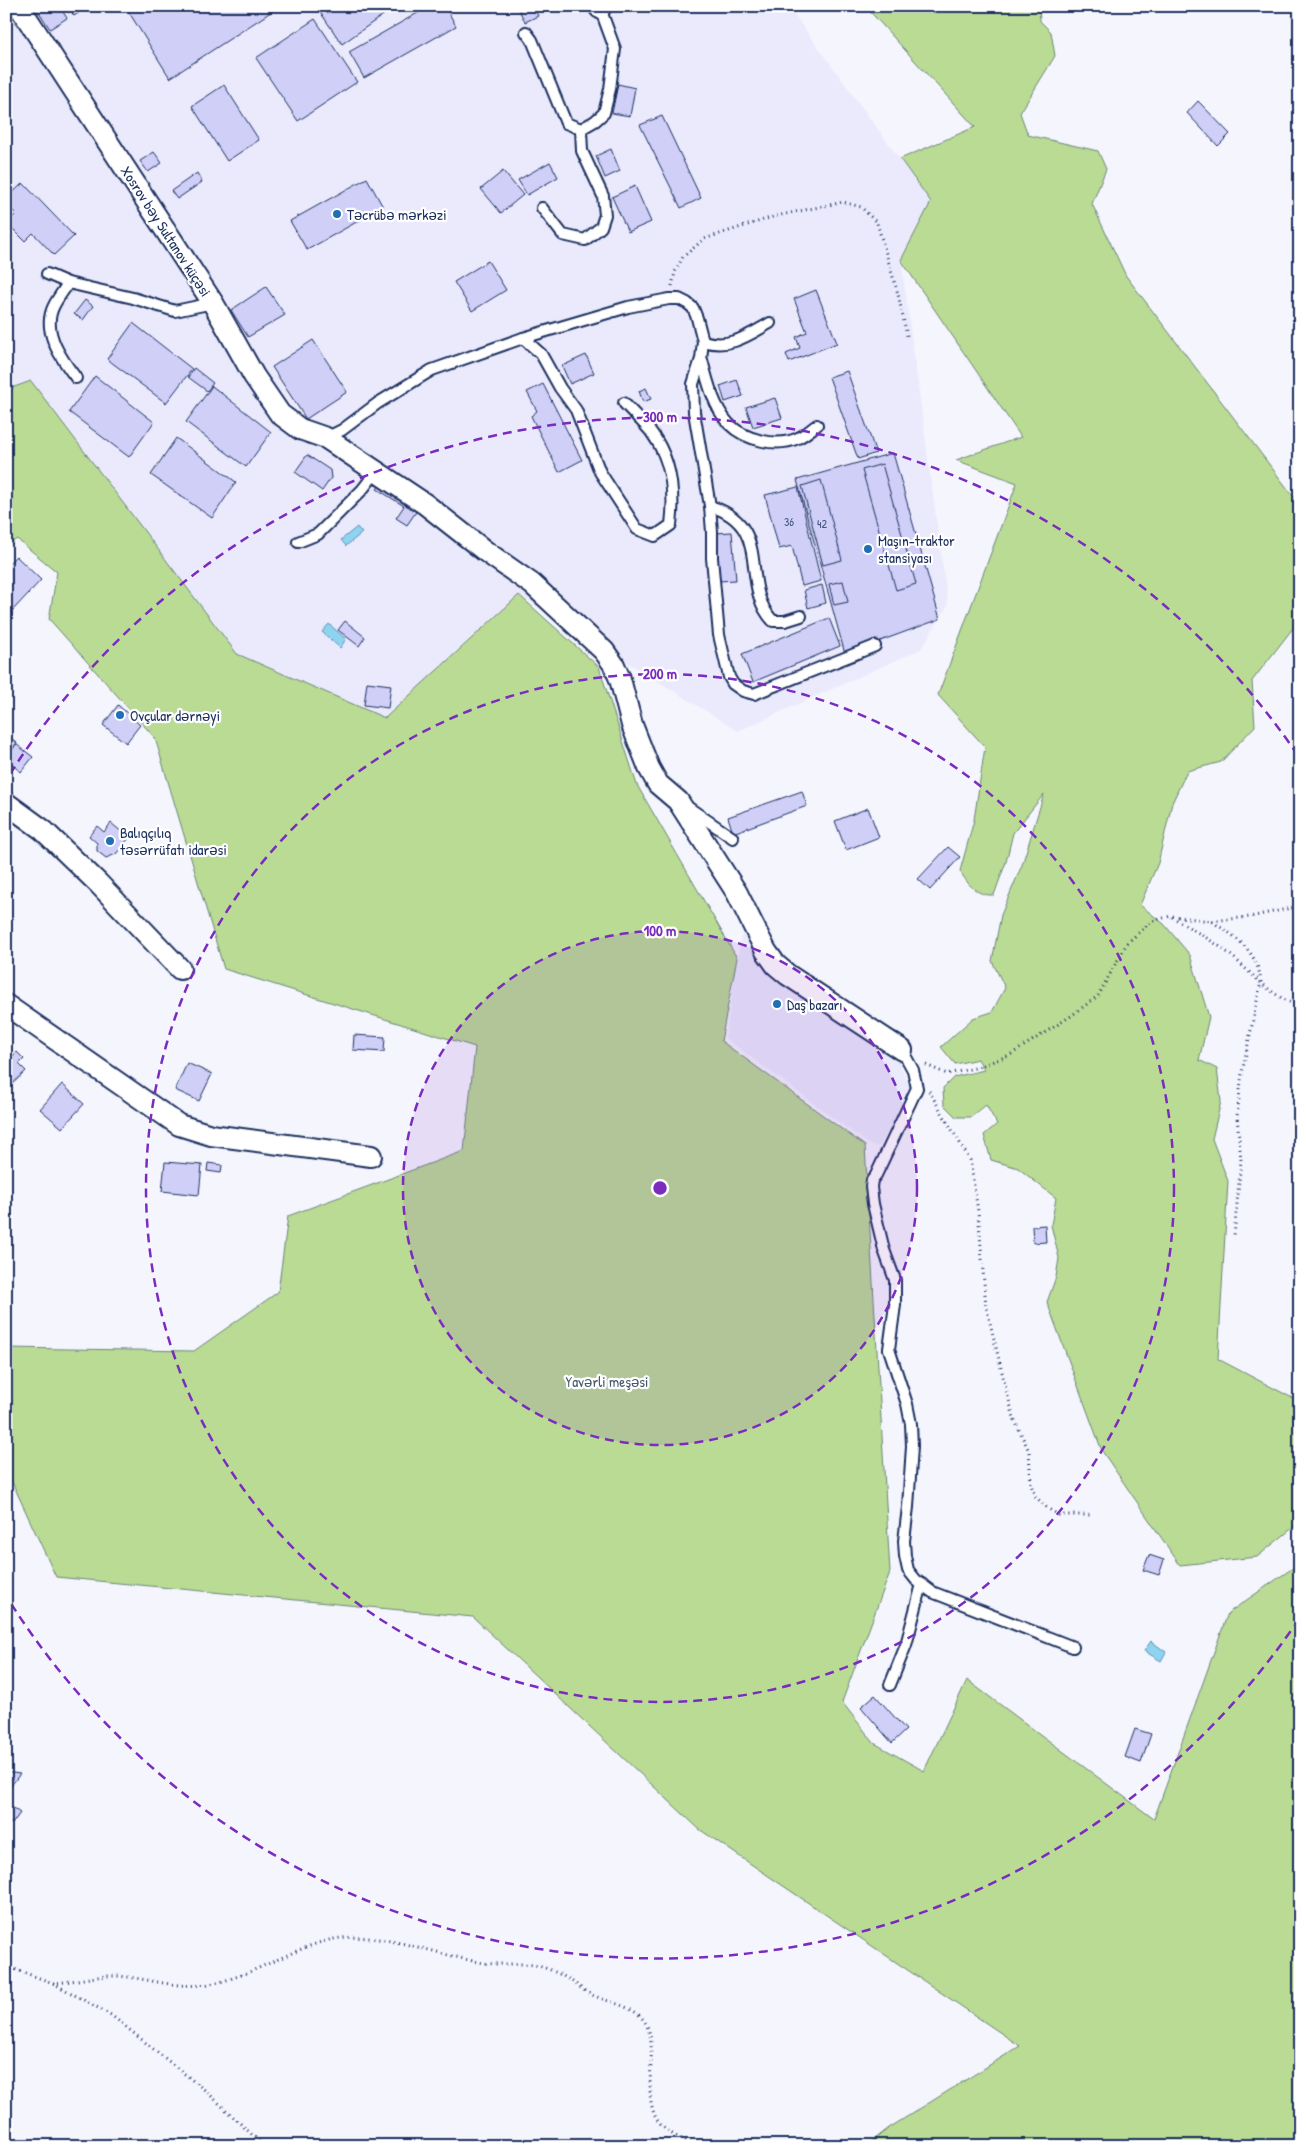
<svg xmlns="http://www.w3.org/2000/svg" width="1306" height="2152" font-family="'Patrick Hand',sans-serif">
  <rect width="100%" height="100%" fill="#f5f5fe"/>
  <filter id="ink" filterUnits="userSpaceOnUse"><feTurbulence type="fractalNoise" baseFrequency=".02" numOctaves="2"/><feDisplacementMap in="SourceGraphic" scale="10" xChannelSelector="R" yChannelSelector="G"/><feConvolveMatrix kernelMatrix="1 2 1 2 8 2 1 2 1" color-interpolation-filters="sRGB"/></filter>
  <g filter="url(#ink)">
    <!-- built -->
    <g fill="#eaeafc">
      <path d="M6 6H788L931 202 901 260 948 605 921 649 738 731 519 595 385 718 237 654 31 381 6 390Z"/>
      <path d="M750 931 893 1050 912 1091 879 1146 870 1145 725 1038 741 936Z"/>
    </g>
    <!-- green -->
    <g fill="#badb94" stroke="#6a8579">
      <path d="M865 6H1039L1040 21 1051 32 1055 56 1020 113 1028 135 1098 151 1106 169 1092 204 1126 276 1300 505V619L1252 681 1255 726 1221 762 1187 771 1172 803 1158 863 1140 905 1164 924 1190 955 1209 1017 1199 1060 1217 1069 1221 1101 1212 1139 1228 1181 1218 1359 1300 1402V1522L1257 1557 1180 1565 1102 1451 1047 1302 1056 1277 1059 1258 1051 1225 1056 1198 1018 1168 991 1160 984 1135 997 1124 986 1105 971 1117H956L944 1105 943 1088 954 1077 984 1070 978 1059 955 1064 941 1047 973 1018 992 1012 1005 988 992 961 1001 915 1022 865 1044 794 1013 833 1006 862 994 895C977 896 968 885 960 871L974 820 985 747 938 695 1017 483 956 460 1021 437 901 260 931 202 900 159 975 127Z"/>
      <path d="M31 381 237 654 385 718 519 595 599 667 637 785 737 958 721 1041 865 1146 890 1572 842 1702 874 1743 924 1771 967 1680 1154 1819 1228 1613 1300 1563V2146H866L889 2128 1020 2046 699 1829 473 1617 56 1577 6 1469V1348L194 1351 278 1292 288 1216 464 1151 475 1047 224 969 155 738 49 619 57 572 17 539 6 546V390Z"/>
    </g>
    <!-- water -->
    <g fill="#8ed3f0" stroke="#6091b6">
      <path d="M357 527 362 533 346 546 341 540Z"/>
      <path d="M329 624 346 639 340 648 322 632Z"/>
      <path d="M1151 1641 1166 1652 1161 1661 1144 1651Z"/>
    </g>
    <!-- building -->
    <g fill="#cfcff8" stroke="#1b2f5e">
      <path d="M35 6H59L67 18 50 29Z"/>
      <path d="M68 6H89L74 16Z"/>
      <path d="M125 6H280L170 78Z"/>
      <path d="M316 6H396L342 44Z"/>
      <path d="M430 6H445L456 26 364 78 349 52Z"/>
      <path d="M517 6H533L538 16 525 22Z"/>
      <path d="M315 19 357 82 298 121 256 58Z"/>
      <path d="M618 84 635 88 630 116 612 113Z"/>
      <path d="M224 85 259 140 227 161 192 106Z"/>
      <path d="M1198 101 1230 134 1218 146 1187 113Z"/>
      <path d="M662 116 701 198 681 208 640 125Z"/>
      <path d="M611 149 620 171 605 178 596 156Z"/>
      <path d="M154 152 162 163 148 172 140 161Z"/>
      <path d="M550 162 558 177 527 195 518 180Z"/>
      <path d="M503 171 523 195 501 213 481 189Z"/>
      <path d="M197 173 202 182 177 199 171 191Z"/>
      <path d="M367 178 383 207 307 250 290 221Z"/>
      <path d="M23 183 74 236 54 255 33 233 25 241 7 223 16 214 6 203V199Z"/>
      <path d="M635 186 651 222 628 232 612 197Z"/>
      <path d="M488 261 506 290 472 311 454 282Z"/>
      <path d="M266 287 285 315 248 337 231 310Z"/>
      <path d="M816 290 837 343 789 362 786 354 800 348 796 337 807 332 794 299Z"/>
      <path d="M85 300 93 306 83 320 74 314Z"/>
      <path d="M133 323 192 369 166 403 107 359Z"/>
      <path d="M313 340 347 392 306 419 272 367Z"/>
      <path d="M586 355 594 373 570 384 562 366Z"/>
      <path d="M194 368 213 383 207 391 188 377Z"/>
      <path d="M847 371 876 453 858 459 829 377Z"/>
      <path d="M95 376 154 422 129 457 69 412Z"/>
      <path d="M737 380 743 396 725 402 720 386Z"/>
      <path d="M543 384 582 460 559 472 531 416 537 411 527 392Z"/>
      <path d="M212 386 271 432 246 467 186 422Z"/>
      <path d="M646 388 651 399 643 402 639 391Z"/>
      <path d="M775 398 782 418 753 427 746 407Z"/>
      <path d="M176 438 236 482 212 518 151 475Z"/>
      <path d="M893 453 940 619 845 654 797 480Z"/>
      <path d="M307 455 330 470 331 478 322 491 295 472Z"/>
      <path d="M882 464 916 584 896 590 862 470Z"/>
      <path d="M821 480 842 560 823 565 802 486Z"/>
      <path d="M381 484 418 509 407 525 396 518 404 506 377 489Z"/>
      <path d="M798 487 821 581 802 586 792 546 779 549 765 495Z"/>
      <path d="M732 532 736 580 719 581 716 533Z"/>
      <path d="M16 556 41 580 13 610 6 604V566Z"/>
      <path d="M843 581 848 602 834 605 829 584Z"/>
      <path d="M822 585 826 603 808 608 804 590Z"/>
      <path d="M829 618 840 646 753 682 742 654Z"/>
      <path d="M345 621 365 637 359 646 338 630Z"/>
      <path d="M367 682 391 685 388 708 364 705Z"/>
      <path d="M118 705 140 725 126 743 103 725Z"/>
      <path d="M6 734 17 743 6 756Z"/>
      <path d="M16 744 33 757 21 772 6 760Z"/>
      <path d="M802 791 807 806 733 833 728 817Z"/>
      <path d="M868 808 879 837 846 850 835 821Z"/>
      <path d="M111 823 129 838 116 854 106 858 97 851V843L89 836 97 826 104 832Z"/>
      <path d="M948 847 960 857 930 890 918 879Z"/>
      <path d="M354 1035 385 1037 384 1052 353 1050Z"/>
      <path d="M6 1052 11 1057 17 1052 24 1059 19 1064 26 1071 7 1089Z"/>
      <path d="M187 1063 212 1074 199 1101 175 1090Z"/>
      <path d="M62 1084 84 1104 62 1128 40 1109Z"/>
      <path d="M165 1162 202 1165 199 1195 162 1191Z"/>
      <path d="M208 1163 222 1165 221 1173 207 1171Z"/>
      <path d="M1045 1225 1046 1242 1033 1243 1032 1226Z"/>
      <path d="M1149 1555 1164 1560 1159 1575 1143 1570Z"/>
      <path d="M875 1695 906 1730 892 1743 861 1707Z"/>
      <path d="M1135 1729 1151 1734 1141 1763 1125 1757Z"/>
      <path d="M6 1772 20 1774 6 1792Z"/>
      <path d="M6 1803 20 1813 12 1824 6 1820Z"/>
    </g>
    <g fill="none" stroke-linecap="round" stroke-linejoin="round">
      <!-- service casing -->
      <g stroke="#1b2f5e" stroke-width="14">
        <g id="service">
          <path d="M526 32 532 40 566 123 581 129 595 121 604 113 610 89 615 49 600 8"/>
          <path d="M542 208 563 235 585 240 601 227 605 215 603 196 582 151 581 129"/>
          <path d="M47 274 68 283 133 298 175 311 213 303"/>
          <path d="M68 283C63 292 55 301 52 310 43 334 63 361 76 378"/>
          <path d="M523 338 541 354 560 388 576 410 600 472 637 529 655 536 671 525C675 492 672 460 651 432 643 422 633 413 624 403"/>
          <path d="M703 341C730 349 747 336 770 323"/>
          <path d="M702 360C707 380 714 408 729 424 745 440 777 448 798 438 805 435 811 429 817 425"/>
          <path d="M326 438 342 430 378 403 432 370 523 338 628 307 669 299H679L687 303 693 308 697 318 703 341 701 359 693 384 694 412 710 506 712 532V558L719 635 729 677 733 684 743 691 754 694 875 646"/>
          <path d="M710 506C775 526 738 584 773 621H785L801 616"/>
          <path d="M298 542 318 534 362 490 376 472"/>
          <path d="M689 808 733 838"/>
          <path d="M902 1050 913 1070 917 1088 876 1175 872 1180 871 1187 873 1204 884 1250 895 1280V1305L889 1349 907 1404 911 1424 912 1446 908 1507 904 1541 905 1556 908 1570 916 1580 932 1592 1073 1647"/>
          <path d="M890 1685 906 1645 922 1584"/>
        </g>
      </g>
      <!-- minor casing -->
      <g stroke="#1b2f5e" stroke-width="24">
        <g id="minor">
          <path d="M19 6 213 303 254 376 280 414 300 429 326 438 425 504 485 551 532 584 604 651 614 665 620 679 632 725 649 768 658 784 678 801 737 893 766 951 776 965 788 975 902 1050"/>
          <path d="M599 6 600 8"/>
          <path d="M6 803 43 830 98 883 180 969"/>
          <path d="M6 1005 179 1125 211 1135 371 1156"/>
        </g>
      </g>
      <!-- path -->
      <g stroke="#1b2f5e" stroke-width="3" stroke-dasharray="1 4" stroke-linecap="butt">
        <path d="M672 286 675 272 683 257 704 239 776 216 843 202 861 207 877 223 898 294 907 336"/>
        <path d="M1172 917C1188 927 1206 937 1222 948 1247 967 1269 997 1300 1006"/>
        <path d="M1212 922C1236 936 1258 952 1261 982L1242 1073 1237 1116 1241 1160 1234 1236"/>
        <path d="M926 1065 947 1074 975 1068 1010 1055 1071 1016 1098 996 1127 943 1152 921 1171 916 1211 921 1250 917 1300 906"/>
        <path d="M929 1091 970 1160 978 1211 986 1306 1008 1397 1015 1421 1029 1451 1031 1485 1035 1496 1047 1508 1059 1515H1091"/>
        <path d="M6 1966 53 1983 111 2015 206 2091 264 2146"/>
        <path d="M53 1983C74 1982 96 1975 118 1976 146 1978 173 1988 202 1985 247 1980 285 1951 329 1940 377 1929 436 1955 484 1963 503 1966 522 1961 542 1967 552 1970 564 1976 573 1982 579 1986 585 1992 592 1995 606 2001 622 2004 635 2012 671 2035 631 2100 665 2129 674 2136 686 2141 696 2146"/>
      </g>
      <!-- service -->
      <use href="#service" stroke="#fff" stroke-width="10"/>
      <!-- minor -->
      <use href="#minor" stroke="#fff" stroke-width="20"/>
    </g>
  </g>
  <!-- distance rings -->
  <circle cx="660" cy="1188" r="257" fill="#7b2cbf" fill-opacity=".12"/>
  <g fill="none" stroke="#7b2cbf" stroke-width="2.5" stroke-dasharray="9 6">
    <circle cx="660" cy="1188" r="257"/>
    <circle cx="660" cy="1188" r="514"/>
    <path d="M1299 1619A771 771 0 0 1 10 1602M10 774A771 771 0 0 1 1299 757"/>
  </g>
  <!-- markers -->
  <g fill="#1f6fb2" stroke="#fff" stroke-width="2">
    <circle cx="337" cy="214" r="5"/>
    <circle cx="868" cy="549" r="5"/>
    <circle cx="120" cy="715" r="5"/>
    <circle cx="110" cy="841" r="5"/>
    <circle cx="777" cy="1004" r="5"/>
  </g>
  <g text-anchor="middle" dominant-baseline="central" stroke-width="4.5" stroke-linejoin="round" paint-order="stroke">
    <!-- number labels -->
    <g font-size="12" fill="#485784">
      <text x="789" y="521">36</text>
      <text x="822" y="523">42</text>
    </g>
    <!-- poi labels -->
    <g font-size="15" fill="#1b2f5e" stroke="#fff" text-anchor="start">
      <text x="347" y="214">Təcrübə mərkəzi</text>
      <text x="878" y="540">Maşın-traktor<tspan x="878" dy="17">stansiyası</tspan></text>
      <text x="130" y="715">Ovçular dərnəyi</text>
      <text x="120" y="832">Balıqçılıq<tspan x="120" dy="17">təsərrüfatı idarəsi</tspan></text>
      <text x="787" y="1004">Daş bazarı</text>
    </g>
    <!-- street labels -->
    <g font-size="15" fill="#1b2f5e" stroke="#fff">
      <text transform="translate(166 231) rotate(57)">Xosrov bəy Sultanov küçəsi</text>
    </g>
    <!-- park labels -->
    <g font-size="15" fill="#435a6c" stroke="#fff">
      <text x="607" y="1381">Yavərli meşəsi</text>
    </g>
  </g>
  <circle cx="660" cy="1188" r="8" fill="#7b2cbf" stroke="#fff" stroke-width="2.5"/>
  <g font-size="15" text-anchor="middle" font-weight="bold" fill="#7b2cbf" stroke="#fff" stroke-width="4.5" stroke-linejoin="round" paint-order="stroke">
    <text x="660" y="422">300 m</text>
    <text x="660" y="679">200 m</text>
    <text x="660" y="936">100 m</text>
  </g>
  <!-- margin -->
  <rect width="1306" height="2152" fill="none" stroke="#fff" stroke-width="25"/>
  <rect x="12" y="12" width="1281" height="2127" fill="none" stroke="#1b2f5e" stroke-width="2" filter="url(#ink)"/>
</svg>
